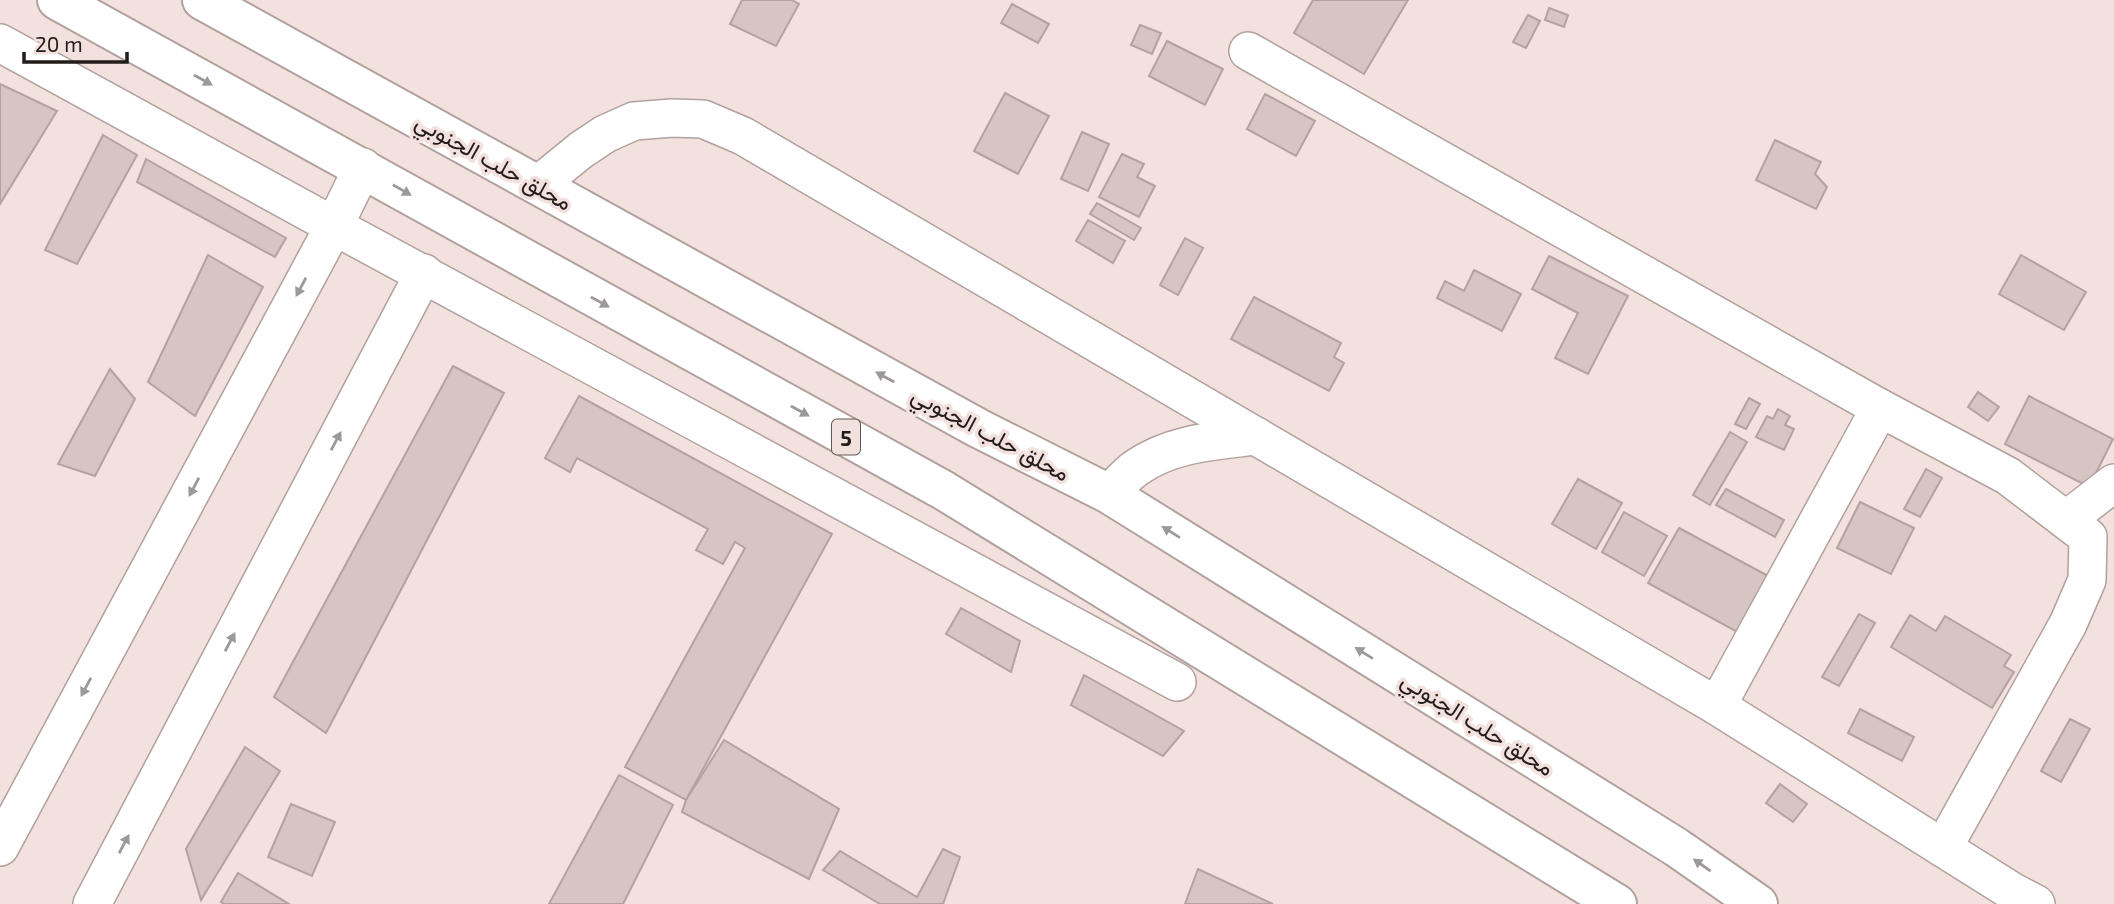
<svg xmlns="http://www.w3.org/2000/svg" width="2114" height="904" font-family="'Exo 2',Vazirmatn,sans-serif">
  <rect width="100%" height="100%" fill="#f3e1de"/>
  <!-- building -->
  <g fill="#d6c5c2" stroke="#b3a29f" stroke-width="2">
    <path d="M742 0H792L799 4 776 46 730 24Z"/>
    <path d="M1313 0H1408L1364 74 1294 33Z"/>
    <path d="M1012 4 1049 24 1038 43 1001 23Z"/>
    <path d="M1549 8 1568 15 1564 27 1545 20Z"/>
    <path d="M1528 15 1540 21 1526 48 1513 42Z"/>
    <path d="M1140 25 1161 33 1152 54 1131 45Z"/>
    <path d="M1167 41 1223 69 1205 105 1149 76Z"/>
    <path d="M0 84 57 111 0 204Z"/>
    <path d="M1005 93 1049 116 1018 174 974 151Z"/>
    <path d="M1265 94 1315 121 1296 156 1247 129Z"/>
    <path d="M1082 132 1109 144 1088 191 1061 179Z"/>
    <path d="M103 135 137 155 77 264 45 250Z"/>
    <path d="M1775 140 1821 162 1815 174 1827 187 1816 209 1756 180Z"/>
    <path d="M1122 154 1144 164 1137 177 1155 186 1139 217 1099 197Z"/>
    <path d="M146 159 286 238 275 257 137 182Z"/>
    <path d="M1097 203 1141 228 1134 240 1090 214Z"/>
    <path d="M1088 220 1125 241 1113 263 1076 241Z"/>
    <path d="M1185 238 1203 248 1178 295 1160 285Z"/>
    <path d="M208 255 263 287 195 416 148 382Z"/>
    <path d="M2021 255 2086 292 2064 330 1999 294Z"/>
    <path d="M1549 256 1628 296 1588 374 1555 358 1578 313 1532 289Z"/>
    <path d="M1474 270 1521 294 1502 331 1437 298 1445 281 1464 291Z"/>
    <path d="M1254 297 1341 343 1334 357 1344 363 1329 391 1231 339Z"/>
    <path d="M453 366 504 393 326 733 274 697Z"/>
    <path d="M110 369 135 399 95 476 58 464Z"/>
    <path d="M1978 392 1999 407 1988 421 1968 407Z"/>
    <path d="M579 396 832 534 686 800 625 767 745 548 735 542 723 564 696 550 708 529 577 458 570 472 545 458Z"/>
    <path d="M2029 396 2113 439 2089 487 2005 444Z"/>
    <path d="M1749 398 1760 404 1746 429 1735 424Z"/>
    <path d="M1778 409 1790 416 1785 425 1794 429 1784 450 1756 437 1767 416 1773 419Z"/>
    <path d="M1730 432 1747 442 1710 505 1693 495Z"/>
    <path d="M1926 469 1942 478 1920 517 1904 509Z"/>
    <path d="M1578 479 1622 503 1596 549 1552 524Z"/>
    <path d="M1726 489 1784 520 1775 537 1716 505Z"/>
    <path d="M1860 502 1914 528 1891 574 1837 548Z"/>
    <path d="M1624 512 1667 536 1644 576 1602 552Z"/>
    <path d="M1679 528 1770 577 1739 633 1648 583Z"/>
    <path d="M961 608 1020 641 1011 672 946 634Z"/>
    <path d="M1859 614 1875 623 1839 686 1822 677Z"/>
    <path d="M1910 615 1936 631 1945 616 2011 655 2004 666 2014 672 1992 708 1891 647Z"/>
    <path d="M1084 675 1184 731 1163 756 1071 705Z"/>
    <path d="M1860 709 1914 737 1902 761 1848 733Z"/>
    <path d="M2070 719 2090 729 2061 782 2041 771Z"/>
    <path d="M724 740 839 809 809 879 682 812 686 800Z"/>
    <path d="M245 747 280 771 201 900 186 849Z"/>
    <path d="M619 775 673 805 623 904H549Z"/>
    <path d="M1780 784 1807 804 1793 822 1766 803Z"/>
    <path d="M291 804 335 822 312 876 268 857Z"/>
    <path d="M943 849 960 857 943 904H880L823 870 840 851 917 897Z"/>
    <path d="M1198 869 1273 904H1185Z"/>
    <path d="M238 873 289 904H224L221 902Z"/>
  </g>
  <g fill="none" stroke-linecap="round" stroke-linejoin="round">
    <!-- minor casing -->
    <g stroke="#b1a19e" stroke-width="40">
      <g id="minor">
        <path d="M0 43 334 226 1177 682"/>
        <path d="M1248 51 1880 408 2008 476 2088 537 2087 580 2068 624 1943 848"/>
        <path d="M538 185 581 150 605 134 634 121 672 118 703 119 743 136 1717 706 2013 892 2036 904"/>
        <path d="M1109 494C1118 485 1126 475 1136 468 1171 443 1215 441 1256 436"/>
        <path d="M2066 520 2114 483"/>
        <path d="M1717 706 1880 408"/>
        <path d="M0 847 334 226 363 167"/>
        <path d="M92 904 424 273"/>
      </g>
    </g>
    <!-- trunk casing -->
    <g stroke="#b1a19e" stroke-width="42">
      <g id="trunk">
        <path d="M57 0 943 490 1617 904"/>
        <path d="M202 0 978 428 1109 494 1676 847 1758 904"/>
      </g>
    </g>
    <!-- minor -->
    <use href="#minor" stroke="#fff" stroke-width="37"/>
    <!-- trunk -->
    <use href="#trunk" stroke="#fff" stroke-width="38"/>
  </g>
  <!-- one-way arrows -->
  <defs><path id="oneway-solid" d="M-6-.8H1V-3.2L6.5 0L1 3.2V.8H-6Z" transform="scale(1.75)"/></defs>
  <g fill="#9c9998">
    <use href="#oneway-solid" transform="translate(203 80) rotate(29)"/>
    <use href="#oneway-solid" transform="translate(402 190) rotate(30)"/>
    <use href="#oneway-solid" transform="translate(301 287) rotate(118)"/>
    <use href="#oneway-solid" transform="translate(600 302) rotate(29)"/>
    <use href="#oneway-solid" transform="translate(885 377) rotate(-151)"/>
    <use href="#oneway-solid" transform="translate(800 411) rotate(29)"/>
    <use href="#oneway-solid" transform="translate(336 441) rotate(-62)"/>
    <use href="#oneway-solid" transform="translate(194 487) rotate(118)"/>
    <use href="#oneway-solid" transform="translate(1171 532) rotate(-148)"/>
    <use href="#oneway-solid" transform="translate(230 642) rotate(-62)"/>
    <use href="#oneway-solid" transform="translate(1364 653) rotate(-148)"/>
    <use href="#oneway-solid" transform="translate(86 687) rotate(118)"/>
    <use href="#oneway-solid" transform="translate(124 844) rotate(-62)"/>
    <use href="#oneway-solid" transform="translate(1702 865) rotate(-145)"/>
  </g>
  <g text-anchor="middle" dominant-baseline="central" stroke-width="7" stroke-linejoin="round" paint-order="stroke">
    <!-- shield labels -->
    <rect fill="#f3e1de" stroke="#615755" stroke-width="2" x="832" y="419.5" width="28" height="35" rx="5"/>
    <g font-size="21" font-weight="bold" fill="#221c1a">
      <text x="846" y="437">5</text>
    </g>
    <!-- street labels -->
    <g font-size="23" fill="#221c1a" stroke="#f3e1de">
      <text transform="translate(494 161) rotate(29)">محلق حلب الجنوبي</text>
      <text transform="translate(991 433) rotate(28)">محلق حلب الجنوبي</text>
      <text transform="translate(1478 723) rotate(32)">محلق حلب الجنوبي</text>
    </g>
  </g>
  <!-- scale -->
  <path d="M24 52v10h103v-10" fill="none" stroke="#221c1a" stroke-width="3.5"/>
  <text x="35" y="52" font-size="21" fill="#221c1a" stroke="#f3e1de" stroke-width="5" paint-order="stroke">20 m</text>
</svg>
